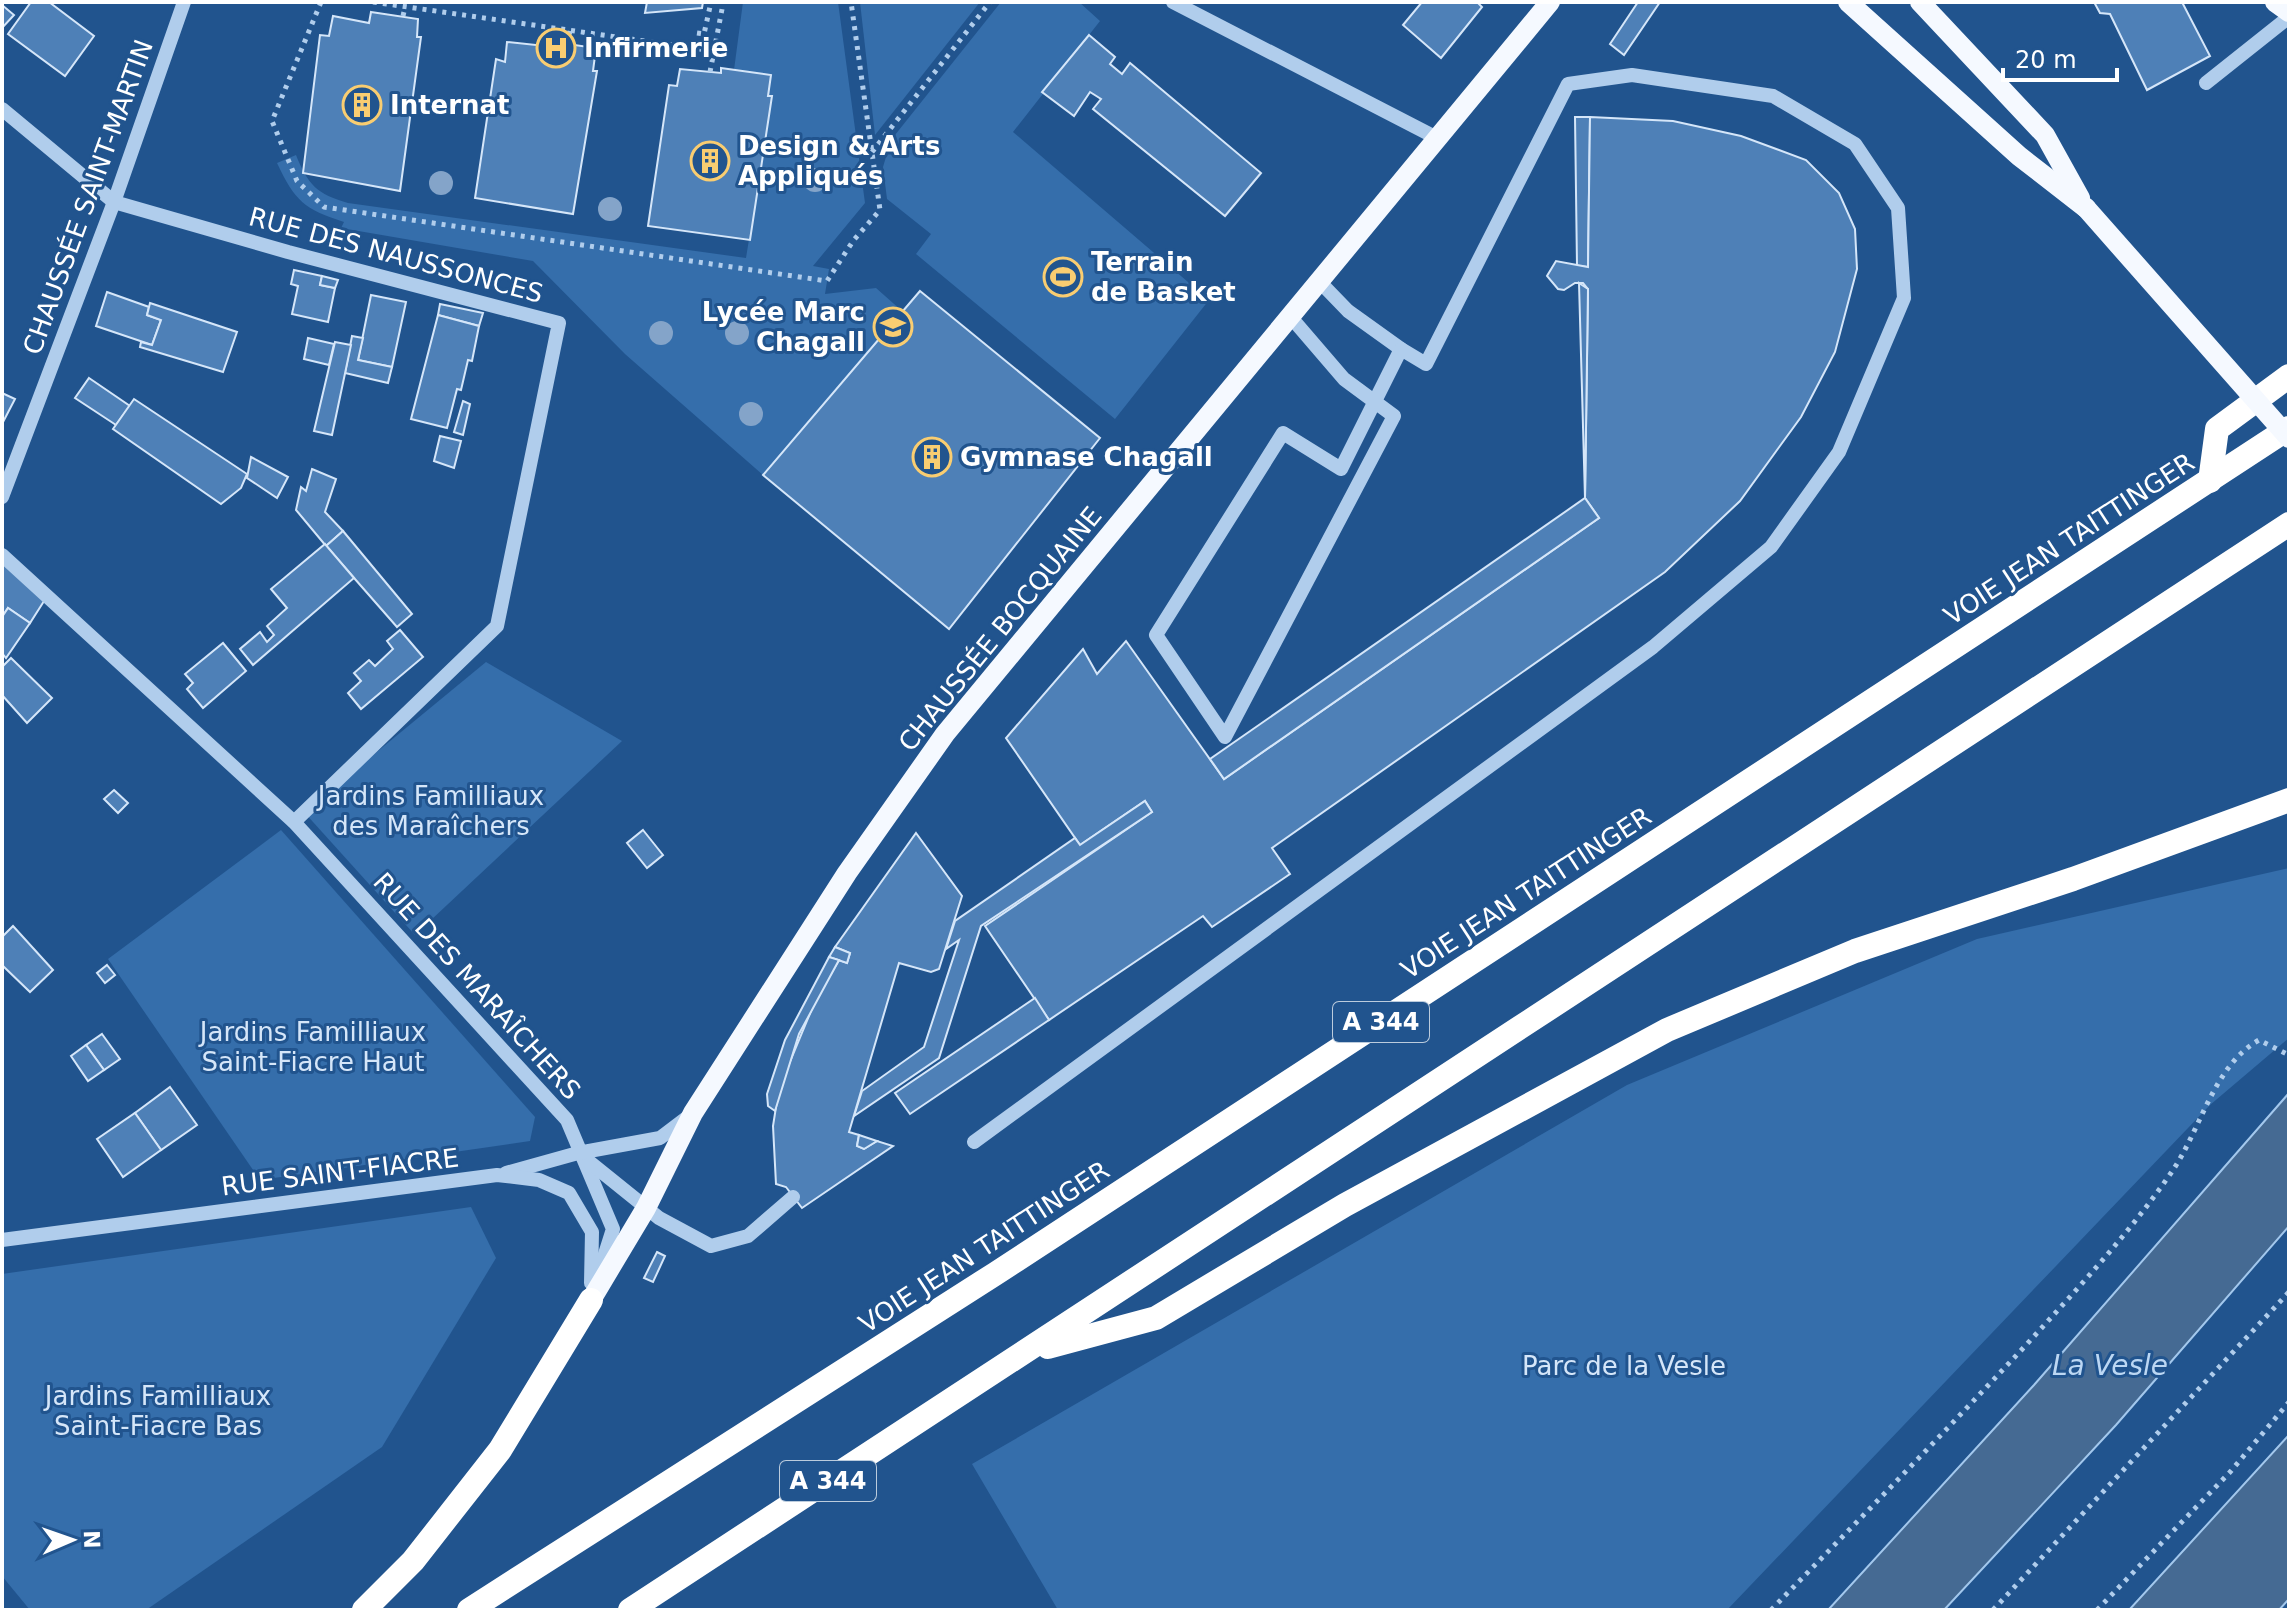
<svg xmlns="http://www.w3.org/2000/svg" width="2291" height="1612" font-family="'DejaVu Sans',sans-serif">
  <rect width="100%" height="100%" fill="#21548e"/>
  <!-- green -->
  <g fill="#356eab">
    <path d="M743 2H838L865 203 813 266 829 269 825 294 876 288 902 311 763 475 625 354 533 261 341 228 344 222C304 209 295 201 277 163L296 155C308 185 317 194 348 203L746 258 772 97 734 70Z"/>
    <path d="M860 2H980L875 135Z"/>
    <path d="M1001 2H1079L1100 21 1013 132 1209 300 1115 419 916 254 931 234 887 199 883 167 891 140Z"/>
    <path d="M486 662 622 741 415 935 304 812Z"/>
    <path d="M281 830 535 1117 530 1141 260 1180 108 959Z"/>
    <path d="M2289 868V1038L2210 1105 1727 1610H1058L972 1464 1627 1085 1977 939Z"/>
    <path d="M471 1207 496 1258 382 1447 146 1610H30L2 1576V1274Z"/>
  </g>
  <!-- water -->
  <g fill="#456a93" stroke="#a3c8ed" stroke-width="2">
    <path d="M2289 1093V1226L2116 1425 1944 1610H1828L2034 1385Z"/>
    <path d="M2289 1435V1599L2279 1610H2129Z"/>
  </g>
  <!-- building -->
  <g fill="#4e80b7" stroke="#d5e6f9" stroke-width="2">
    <path d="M31 2H49L94 36 65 76 8 34Z"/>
    <path d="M647 2H703L702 8 645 13Z"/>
    <path d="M1422 2H1477L1482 7 1441 58 1403 25Z"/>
    <path d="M1638 2H1660L1624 55 1610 44Z"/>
    <path d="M2094 2H2182L2210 56 2147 90 2110 14 2100 13Z"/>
    <path d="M2 5 14 15 2 28Z"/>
    <path d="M371 12 418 19 417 37H421L400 191 303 173 320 35 329 36 333 16 369 23Z"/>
    <path d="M1089 35 1115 57 1110 64 1122 74 1130 63 1261 173 1225 216 1093 109 1101 99 1090 92 1074 116 1042 92Z"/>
    <path d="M546 41 596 48 593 71H597L573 214 475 198 496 59 505 62 507 42 545 46Z"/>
    <path d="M721 68 771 75 768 96H772L750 240 648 226 669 85 677 86 680 69 721 73Z"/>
    <path d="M1575 117H1590L1588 267 1577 266Z"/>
    <path d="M1590 117 1673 121 1741 136 1806 160 1839 193 1855 229 1857 269 1835 352 1801 417 1740 501 1665 572 1272 848 1290 874 1212 927 1203 916 1049 1020 985 926 1152 812 1145 801 1080 845 1006 738 1083 649 1097 674 1126 641 1224 779 1599 518 1585 498 1588 289 1583 283H1575L1564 290 1558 289 1547 276 1556 261 1588 267Z"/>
    <path d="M294 270 322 276 320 285 335 288 328 322 292 314 298 286 291 284Z"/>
    <path d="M322 276 338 280 335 288 320 285Z"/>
    <path d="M1579 283 1588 289 1585 498Z"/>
    <path d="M920 291 1100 438 949 629 763 475Z"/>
    <path d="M107 292 149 307 147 315 161 320 152 345 96 326Z"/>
    <path d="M371 295 406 302 392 367 358 360Z"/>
    <path d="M150 303 237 332 223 372 140 347 141 342 152 345 161 320 147 315Z"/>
    <path d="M440 304 483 313 479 326 438 315Z"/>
    <path d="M438 315 479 326 472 361 468 360 461 390 457 389 447 428 411 419Z"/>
    <path d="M352 336 363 338 358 360 392 367 388 383 345 373Z"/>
    <path d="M308 338 334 344 329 365 304 359Z"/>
    <path d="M335 342 351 345 332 435 314 431Z"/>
    <path d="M89 378 130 406 116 425 75 398Z"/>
    <path d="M2 393 15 399 2 424Z"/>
    <path d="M134 399 247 474 241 488 221 504 113 429Z"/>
    <path d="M463 401 470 404 463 435 454 432Z"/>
    <path d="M440 436 461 441 454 468 434 461Z"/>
    <path d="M251 457 288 477 277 498 247 478Z"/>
    <path d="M312 469 336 479 325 512 343 531 326 546 296 510 301 487 306 491Z"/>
    <path d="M1585 498 1599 518 1224 779 1210 759Z"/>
    <path d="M343 531 412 614 397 627 326 546Z"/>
    <path d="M325 544 354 578 253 665 240 649 260 632 267 642 274 635 267 626 287 608 271 589Z"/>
    <path d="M2 558 46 598 30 623 8 608 2 617Z"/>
    <path d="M8 608 30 623 6 658 2 653V617Z"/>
    <path d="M400 630 423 657 361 709 348 693 361 681 354 673 369 660 375 666 393 649 387 641Z"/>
    <path d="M223 643 246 671 203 708 187 689 193 683 185 674Z"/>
    <path d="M11 658 52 698 27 723 2 695V667Z"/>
    <path d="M114 790 128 803 118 813 104 799Z"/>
    <path d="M1145 801 1152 812 981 926 939 1058 854 1116 862 1091 924 1047 959 940 946 949 955 921 1075 838 1080 845Z"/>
    <path d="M643 830 663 855 647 868 627 843Z"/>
    <path d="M916 833 962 896 939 969 931 972 899 963 849 1132 859 1135 857 1146 864 1149 877 1141 893 1146 802 1208 786 1187 776 1184 773 1126 779 1088 816 999 839 960 847 963 850 953 835 947Z"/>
    <path d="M13 926 53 970 30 992 2 965V937Z"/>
    <path d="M835 947 850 953 847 963 829 957Z"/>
    <path d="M829 957 839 960 799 1034 775 1111 768 1106 767 1094 785 1040Z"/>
    <path d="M107 965 115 975 105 983 97 973Z"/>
    <path d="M1035 998 1049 1020 910 1114 895 1093Z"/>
    <path d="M102 1034 120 1059 104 1070 86 1045Z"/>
    <path d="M86 1045 104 1070 88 1081 71 1056Z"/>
    <path d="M170 1087 197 1125 161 1150 135 1113Z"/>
    <path d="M135 1113 161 1150 123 1177 97 1139Z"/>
    <path d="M859 1135 877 1141 864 1149 857 1146Z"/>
    <path d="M657 1252 665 1256 653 1282 644 1278Z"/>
  </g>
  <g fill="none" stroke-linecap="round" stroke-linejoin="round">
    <!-- path -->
    <g stroke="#b0cdec" stroke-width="5" stroke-dasharray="4 6" stroke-linecap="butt">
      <path d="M321 2 272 121 297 181 324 207 827 281 853 241 880 210 851 2"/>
      <path d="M373 2 714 51"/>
      <path d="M403 16 405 7"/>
      <path d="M697 33 704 34 711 2"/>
      <path d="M567 44 570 31"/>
      <path d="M710 72 723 4"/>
      <path d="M872 152 990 2"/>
      <path d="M1771 1610C1857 1522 1943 1434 2027 1344 2078 1288 2128 1235 2171 1173 2201 1130 2213 1066 2259 1040L2289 1055"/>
      <path d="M1993 1610 2289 1292"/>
      <path d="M2097 1610 2231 1471 2289 1402"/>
    </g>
    <!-- minor -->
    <g stroke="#b0cdec" stroke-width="14">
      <path d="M1173 2 1435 137"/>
      <path d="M2206 83 2289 17"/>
      <path d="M2 109 114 202 288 252 559 323 497 626 294 822"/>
      <path d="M1289 315 1344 379 1394 416 1225 737 1156 635 1283 433 1341 469 1401 349 1348 311 1318 280"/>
      <path d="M2 497 114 202 184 2"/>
      <path d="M2 555 294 822 567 1120 613 1229 598 1276"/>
      <path d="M974 1142 1653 647 1771 547 1839 452 1904 298 1898 208 1855 144 1773 96 1632 75 1568 84 1426 364 1401 349"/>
      <path d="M582 1156 659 1218 711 1246 748 1236 793 1197"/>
      <path d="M506 1173 578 1153 660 1138 689 1116"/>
      <path d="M2 1240 497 1175 539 1180 569 1193 592 1232 591 1283"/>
    </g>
    <!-- major -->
    <g stroke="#f5f9ff" stroke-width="20">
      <path d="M1848 2 2019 156 2086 208"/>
      <path d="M1920 2 2045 135 2080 198"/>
      <path d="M2275 2 2289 12"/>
      <path d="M591 1300 646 1208 693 1113 847 873 945 734 1550 2"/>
    </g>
    <!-- highway -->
    <g stroke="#fff" stroke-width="24">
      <path d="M2210 481 2217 429 2289 376"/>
      <path d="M1048 1347 1156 1318 1345 1205 1667 1030 1855 951 2073 879 2289 800"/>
      <path d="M364 1610 413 1561 500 1450 591 1300"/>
      <path d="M469 1610 995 1274 2289 428"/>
      <path d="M630 1610 2289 524"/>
    </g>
    <!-- major-bridge -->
    <path stroke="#f5f9ff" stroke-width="20" d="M2086 208 2289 438"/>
  </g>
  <!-- trees -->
  <g fill="#84a4c9">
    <circle cx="815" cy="180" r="12"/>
    <circle cx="441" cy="183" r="12"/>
    <circle cx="610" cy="209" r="12"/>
    <circle cx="661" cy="333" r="12"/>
    <circle cx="737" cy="333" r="12"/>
    <circle cx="751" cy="414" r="12"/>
  </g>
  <!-- icons -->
  <defs>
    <g id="hospital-ring" transform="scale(2)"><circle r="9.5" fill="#21548e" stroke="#f9cd71" stroke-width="1.5"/><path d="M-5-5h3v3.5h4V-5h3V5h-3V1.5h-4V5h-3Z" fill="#f9cd71"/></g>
    <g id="building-ring" transform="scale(2)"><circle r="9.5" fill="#21548e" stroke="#f9cd71" stroke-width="1.5"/><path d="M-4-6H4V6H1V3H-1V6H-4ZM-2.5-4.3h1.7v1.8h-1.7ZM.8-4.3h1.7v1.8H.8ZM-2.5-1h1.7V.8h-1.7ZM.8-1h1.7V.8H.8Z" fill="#f9cd71"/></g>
    <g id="stadium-ring" transform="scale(2)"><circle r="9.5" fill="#21548e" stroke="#f9cd71" stroke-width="1.5"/><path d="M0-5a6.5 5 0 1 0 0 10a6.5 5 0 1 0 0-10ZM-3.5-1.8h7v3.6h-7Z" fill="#f9cd71"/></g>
    <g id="school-ring" transform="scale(2)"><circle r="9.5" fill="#21548e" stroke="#f9cd71" stroke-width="1.5"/><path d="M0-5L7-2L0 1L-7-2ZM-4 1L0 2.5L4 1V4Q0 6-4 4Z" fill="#f9cd71"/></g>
  </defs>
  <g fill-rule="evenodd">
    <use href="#hospital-ring" x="556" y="48"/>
    <use href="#building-ring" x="362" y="105"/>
    <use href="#building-ring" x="710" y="161"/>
    <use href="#stadium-ring" x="1063" y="277"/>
    <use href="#school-ring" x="893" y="327"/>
    <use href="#building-ring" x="932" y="457"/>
  </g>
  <g text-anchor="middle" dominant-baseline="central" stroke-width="6" stroke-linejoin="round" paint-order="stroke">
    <!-- shield labels -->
    <g fill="#21548e" stroke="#bcccdd" stroke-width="2">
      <rect x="1333" y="1002" width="96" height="40" rx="6"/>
      <rect x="780" y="1461" width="96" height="40" rx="6"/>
    </g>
    <g font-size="24" font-weight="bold" fill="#fff">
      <text x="1381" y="1022">A 344</text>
      <text x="828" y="1481">A 344</text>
    </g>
    <!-- poi labels -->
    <g font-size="26" font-weight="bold" fill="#fff" stroke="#21548e" text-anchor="start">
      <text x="584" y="48">Infirmerie</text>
      <text x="390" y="105">Internat</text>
      <text x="738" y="146">Design &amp; Arts<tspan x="738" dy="30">Appliqués</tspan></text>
      <text x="1091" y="262">Terrain<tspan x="1091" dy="30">de Basket</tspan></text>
      <text x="865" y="312" text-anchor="end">Lycée Marc<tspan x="865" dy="30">Chagall</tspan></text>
      <text x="960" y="457">Gymnase Chagall</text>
    </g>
    <!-- street labels -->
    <g font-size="26" fill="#fff" stroke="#21548e">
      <text transform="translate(88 197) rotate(-70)">CHAUSSÉE SAINT-MARTIN</text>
      <text transform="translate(396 255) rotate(15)">RUE DES NAUSSONCES</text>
      <text transform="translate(2069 539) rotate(-33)">VOIE JEAN TAITTINGER</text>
      <text transform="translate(1000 629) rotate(-51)">CHAUSSÉE BOCQUAINE</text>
      <text transform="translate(1526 893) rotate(-33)">VOIE JEAN TAITTINGER</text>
      <text transform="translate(477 986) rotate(48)">RUE DES MARAÎCHERS</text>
      <text transform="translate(340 1172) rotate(-7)">RUE SAINT-FIACRE</text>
      <text transform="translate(984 1247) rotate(-33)">VOIE JEAN TAITTINGER</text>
    </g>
    <!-- park labels -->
    <g font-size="26" fill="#d5e6f9" stroke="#21548e">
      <text x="431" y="796">Jardins Familliaux<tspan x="431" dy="30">des Maraîchers</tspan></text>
      <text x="313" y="1032">Jardins Familliaux<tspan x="313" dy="30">Saint-Fiacre Haut</tspan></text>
      <text x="1624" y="1366">Parc de la Vesle</text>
      <text x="158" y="1396">Jardins Familliaux<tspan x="158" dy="30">Saint-Fiacre Bas</tspan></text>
    </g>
    <!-- water labels -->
    <g font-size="28" font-style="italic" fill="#bcd7f3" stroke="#21548e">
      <text x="2110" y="1365">La Vesle</text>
    </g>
  </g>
  <!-- border -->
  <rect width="2291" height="1612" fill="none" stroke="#ffffff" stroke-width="8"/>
  <!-- north arrow -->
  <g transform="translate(72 1540) rotate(88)" stroke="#21548e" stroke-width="6" paint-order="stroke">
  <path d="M0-6L14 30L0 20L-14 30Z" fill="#ffffff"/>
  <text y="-12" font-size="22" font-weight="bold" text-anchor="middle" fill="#ffffff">N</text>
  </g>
  <!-- scale -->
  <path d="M2003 68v12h114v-12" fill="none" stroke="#ffffff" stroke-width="4"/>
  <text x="2015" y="68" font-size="24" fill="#ffffff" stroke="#21548e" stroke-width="6" paint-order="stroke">20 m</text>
</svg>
